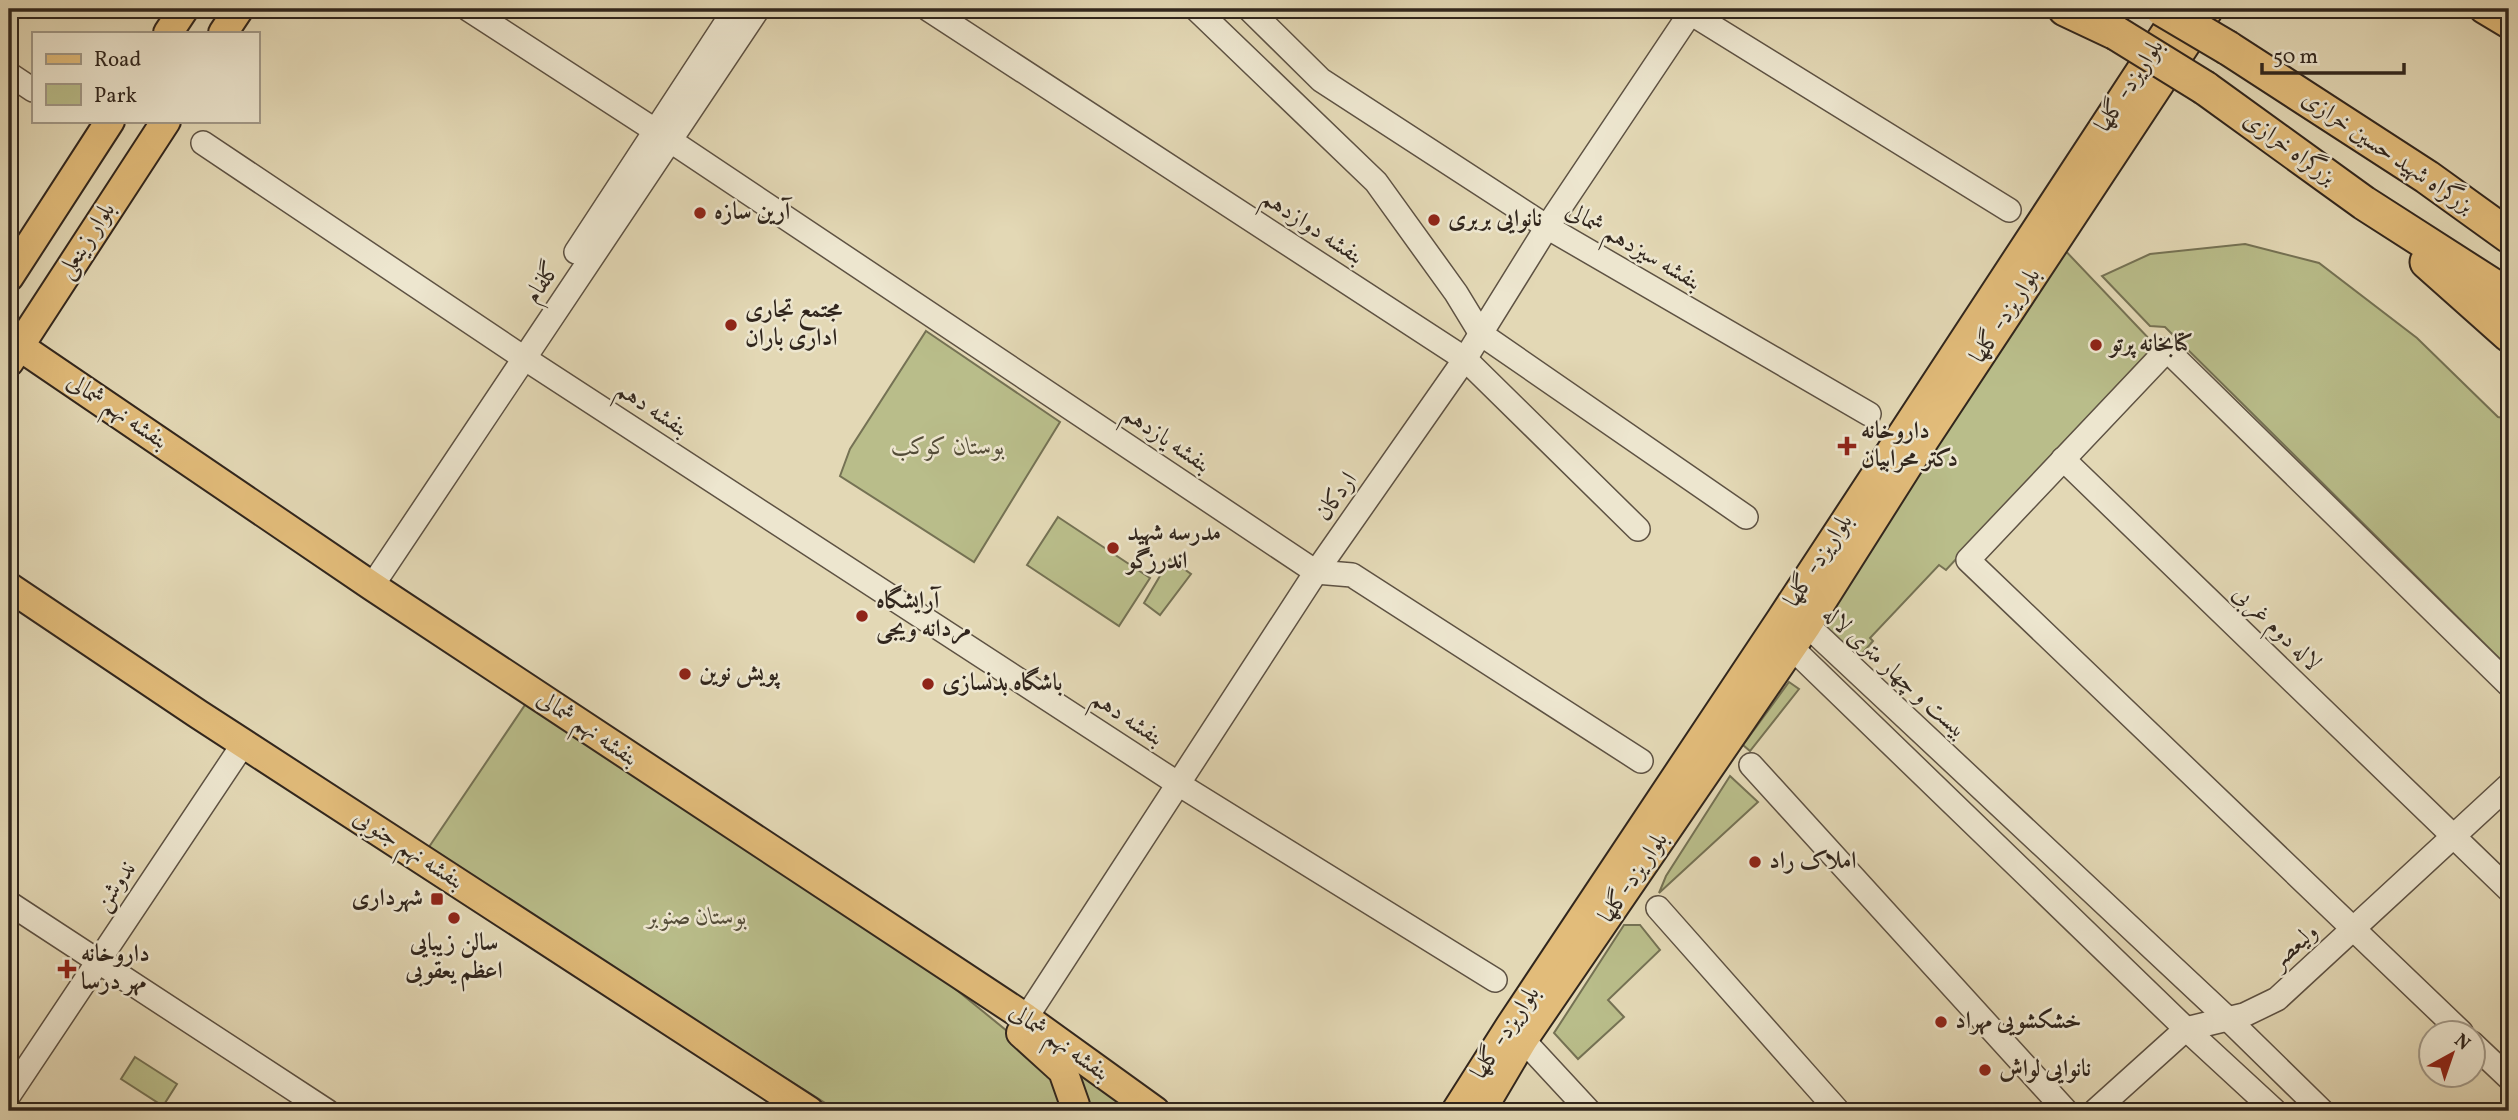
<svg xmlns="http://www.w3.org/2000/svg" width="2518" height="1120" font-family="Vollkorn,Amiri,serif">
  <rect width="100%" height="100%" fill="#e3d8b5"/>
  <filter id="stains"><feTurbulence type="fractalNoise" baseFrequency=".00286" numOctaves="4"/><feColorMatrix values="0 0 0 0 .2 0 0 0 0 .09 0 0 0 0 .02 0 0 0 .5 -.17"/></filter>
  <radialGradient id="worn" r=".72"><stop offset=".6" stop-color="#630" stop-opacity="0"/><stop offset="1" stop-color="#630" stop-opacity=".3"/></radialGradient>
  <!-- green -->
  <g fill="#b9bd8a" stroke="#757254" stroke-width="2">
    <path d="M2059 244 2155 345 1946 570 1939 565 1870 638 1873 641 1855 662 1825 633 1819 614Z"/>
    <path d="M2245 244 2319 263 2417 338 2498 417 2509 419V668L2165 327 2150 326 2102 276 2150 254Z"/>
    <path d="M926 331 1060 422 974 562 840 476 850 449Z"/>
    <path d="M1058 517 1150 578 1119 626 1027 565Z"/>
    <path d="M1170 559 1191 574 1160 615 1144 603Z"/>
    <path d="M1789 682 1799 689 1750 751 1743 745Z"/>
    <path d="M527 702 866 924 948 983 1028 1048 1056 1083 1060 1111H838L695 1021 429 847Z"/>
    <path d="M1730 776 1758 802 1659 893 1666 876Z"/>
    <path d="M1624 925H1640L1660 950 1608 1000 1624 1017 1578 1059 1554 1033Z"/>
    <path d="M135 1057 177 1084 163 1106 121 1079Z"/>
    <path d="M1067 1063 1137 1111H1088Z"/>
  </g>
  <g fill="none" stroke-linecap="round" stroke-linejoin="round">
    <!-- minor casing -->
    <g stroke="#5e5243" stroke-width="26">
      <g id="minor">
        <path d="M468 9 656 131 1316 572 1352 575 1641 761"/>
        <path d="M928 9 1465 359 1638 529"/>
        <path d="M1196 9 1376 182 1456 293 1481 334 1746 517"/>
        <path d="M1249 9 1321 80 1547 227 1869 414"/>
        <path d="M1684 9 2009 210"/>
        <path d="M9 74 33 90"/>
        <path d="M203 143 524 358 1180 785 1495 980"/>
        <path d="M576 252 735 9"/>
        <path d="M2063 459 2509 890"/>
        <path d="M372 586 758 9"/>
        <path d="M1791 621 1807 625 2227 1018 2322 1111"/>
        <path d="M1786 632 1792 648 2186 1029 2275 1111"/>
        <path d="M1751 765 2066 1111"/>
        <path d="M9 903 327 1111"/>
        <path d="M1658 908 1838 1111"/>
        <path d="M1026 1018 1316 572 1465 359 1547 227 1693 9"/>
        <path d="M1513 1029 1589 1111"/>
        <path d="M2461 1032 1968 560 2167 350 2509 685"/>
        <path d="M2472 1043 2509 1078"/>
        <path d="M9 1095 244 743"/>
        <path d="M2095 1111 2186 1029 2244 1015 2277 999 2509 785"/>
      </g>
    </g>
    <!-- major casing -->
    <g stroke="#31261d" stroke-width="32">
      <g id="major">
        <path d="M2484 9 2509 24"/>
        <path d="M168 33 184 9"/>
        <path d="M223 33 239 9"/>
        <path d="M9 277 110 121"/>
        <path d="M19 346 372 586 1026 1018 1155 1111"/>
        <path d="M9 362 166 121"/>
        <path d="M9 587 198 714 809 1111"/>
        <path d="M1021 1033 1063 1071 1075 1105 1074 1111"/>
        <path d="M1456 1111 1510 1026 1781 619 2181 9"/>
        <path d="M1481 1111 1523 1040 1807 625 1914 456 2209 9"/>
      </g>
    </g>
    <!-- highway casing -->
    <g stroke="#31261d" stroke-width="37">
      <g id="highway">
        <path d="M2065 9 2116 33"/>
        <path d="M2228 48 2427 177 2509 236"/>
        <path d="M2205 88 2364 203 2509 296"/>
        <path d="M2427 262 2509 335"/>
      </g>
    </g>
    <!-- minor -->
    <use href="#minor" stroke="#ede6cf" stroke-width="23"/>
    <!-- major -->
    <use href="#major" stroke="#e2bc7a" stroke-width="28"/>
    <!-- highway -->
    <use href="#highway" stroke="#e2bc7a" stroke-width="33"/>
    <!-- highway-bridge casing -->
    <g stroke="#31261d" stroke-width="37" stroke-linecap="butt">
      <g id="highway-bridge">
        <path d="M2162 9 2228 48"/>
        <path d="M2116 33 2205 88"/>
      </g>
    </g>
    <!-- highway-bridge -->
    <use href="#highway-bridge" stroke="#e2bc7a" stroke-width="33"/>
  </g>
  <!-- markers -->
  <g fill="#8f2418" stroke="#ede6cf" stroke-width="2.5">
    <circle cx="700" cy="213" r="7"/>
    <circle cx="1434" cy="220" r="7"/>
    <circle cx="731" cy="325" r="7"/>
    <circle cx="2096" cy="345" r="7"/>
    <path d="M1843.5 435.5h7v7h7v7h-7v7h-7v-7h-7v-7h7z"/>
    <circle cx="1113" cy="548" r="7"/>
    <circle cx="862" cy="616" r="7"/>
    <circle cx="685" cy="674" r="7"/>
    <circle cx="928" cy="684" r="7"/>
    <circle cx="1755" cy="862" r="7"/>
    <rect x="430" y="892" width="14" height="14" rx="3.5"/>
    <circle cx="454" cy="918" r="7"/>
    <path d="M63.5 958.5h7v7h7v7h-7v7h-7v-7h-7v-7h7z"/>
    <circle cx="1941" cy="1022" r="7"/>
    <circle cx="1985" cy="1070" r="7"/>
  </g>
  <g text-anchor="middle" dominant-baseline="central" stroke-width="5" stroke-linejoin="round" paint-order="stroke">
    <!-- street labels -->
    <g font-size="24" fill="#31261d" stroke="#ede6cf">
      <text transform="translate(2130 86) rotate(-57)">بلواریزد- گلها</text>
      <text transform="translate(2289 149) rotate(36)">بزرگراه خرازی</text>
      <text transform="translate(2387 153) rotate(34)">بزرگراه شهید حسین خرازی</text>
      <text transform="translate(1312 228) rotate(33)">بنفشه دوازدهم</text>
      <text transform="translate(87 241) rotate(-57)">بلوار زینعلی</text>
      <text transform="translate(1633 247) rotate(30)">بنفشه سیزدهم شمالی</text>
      <text transform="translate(543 283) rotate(-56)">گلفام</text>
      <text transform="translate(2006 316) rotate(-57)">بلوار یزد- گلها</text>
      <text transform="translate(652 410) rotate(33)">بنفشه دهم</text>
      <text transform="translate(117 412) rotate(34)">بنفشه نهم شمالی</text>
      <text transform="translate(1166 440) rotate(34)">بنفشه یازدهم</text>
      <text transform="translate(1337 497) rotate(-55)">اردکان</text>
      <text transform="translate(1819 561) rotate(-57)">بلواریزد- گلها</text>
      <text transform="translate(2276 629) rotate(44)">لاله دوم غربی</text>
      <text transform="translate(1894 673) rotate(42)">بیست و چهار متری لاله</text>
      <text transform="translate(1127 719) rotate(33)">بنفشه دهم</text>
      <text transform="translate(587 729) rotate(34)">بنفشه نهم شمالی</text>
      <text transform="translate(408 850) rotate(33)">بنفشه نهم جنوبی</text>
      <text transform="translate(1634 878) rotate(-56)">بلوار یزد-گلها</text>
      <text transform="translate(116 887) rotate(-56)">ندوشن</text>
      <text transform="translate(2295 947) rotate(-42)">ولیعصر</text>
      <text transform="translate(1506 1033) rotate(-57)">بلواریزد- گلها</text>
      <text transform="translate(1059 1043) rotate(35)">بنفشه نهم شمالی</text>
    </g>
    <!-- poi labels -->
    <g font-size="24" font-weight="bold" fill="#31261d" stroke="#ede6cf" text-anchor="start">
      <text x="714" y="213">آرین سازه</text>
      <text x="1448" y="220">نانوایی بربری</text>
      <text x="745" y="311">مجتمع تجاری<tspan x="745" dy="28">اداری باران</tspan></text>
      <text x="2110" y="345">كتابخانه پرتو</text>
      <text x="1861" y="432">داروخانه<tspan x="1861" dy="28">دکتر محرابیان</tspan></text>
      <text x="1127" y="534">مدرسه شهید<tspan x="1127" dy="28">اندرزگو</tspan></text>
      <text x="876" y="602">آرایشگاه<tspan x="876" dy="28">مردانه ویجی</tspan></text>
      <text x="699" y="674">پویش نوین</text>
      <text x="942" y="684">باشگاه بدنسازی</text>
      <text x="1769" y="862">املاک راد</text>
      <text x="423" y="899" text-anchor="end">شهرداری</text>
      <text x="454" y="944" text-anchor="middle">سالن زیبایی<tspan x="454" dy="28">اعظم یعقوبی</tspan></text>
      <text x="81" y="955">داروخانه<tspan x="81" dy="28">مهر درسا</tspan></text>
      <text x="1955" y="1022">خشکشویی مهراد</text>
      <text x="1999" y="1070">نانوایی لواش</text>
    </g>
    <!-- park labels -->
    <g font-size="24" font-style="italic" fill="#534c38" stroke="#ede6cf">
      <text x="948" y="448">بوستان کوکب</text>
      <text x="697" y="918">بوستان صنوبر</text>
    </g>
  </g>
  <!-- margin -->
  <rect width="2518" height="1120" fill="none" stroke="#e3d8b5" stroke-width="35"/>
  <rect x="10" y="10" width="2497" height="1099" fill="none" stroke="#31261d" stroke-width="3.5"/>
  <rect x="18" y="18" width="2483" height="1085" fill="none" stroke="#31261d" stroke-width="2"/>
  <!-- legend -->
  <rect x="32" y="32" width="228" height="91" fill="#ede6cf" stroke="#a29988" stroke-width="2"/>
  <rect x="46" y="54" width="35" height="10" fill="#e2bc7a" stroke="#a29988" stroke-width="2"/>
  <text x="94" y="66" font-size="21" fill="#31261d">Road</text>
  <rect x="46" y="84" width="35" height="21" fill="#b9bd8a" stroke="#a29988" stroke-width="2"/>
  <text x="94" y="102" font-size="21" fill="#31261d">Park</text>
  <!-- north arrow -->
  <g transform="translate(2452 1054) rotate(40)"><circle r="33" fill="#ede6cf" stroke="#a29988" stroke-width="2"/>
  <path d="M0-5L12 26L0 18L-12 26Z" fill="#8f2418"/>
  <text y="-10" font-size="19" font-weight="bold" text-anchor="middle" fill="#31261d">N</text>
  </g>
  <!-- scale -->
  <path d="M2262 63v10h142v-10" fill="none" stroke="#31261d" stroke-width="3.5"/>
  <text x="2273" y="63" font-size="21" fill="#31261d" stroke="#ede6cf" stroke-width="5" paint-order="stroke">50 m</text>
  <rect width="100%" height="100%" filter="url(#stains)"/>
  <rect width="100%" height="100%" fill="url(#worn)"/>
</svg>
